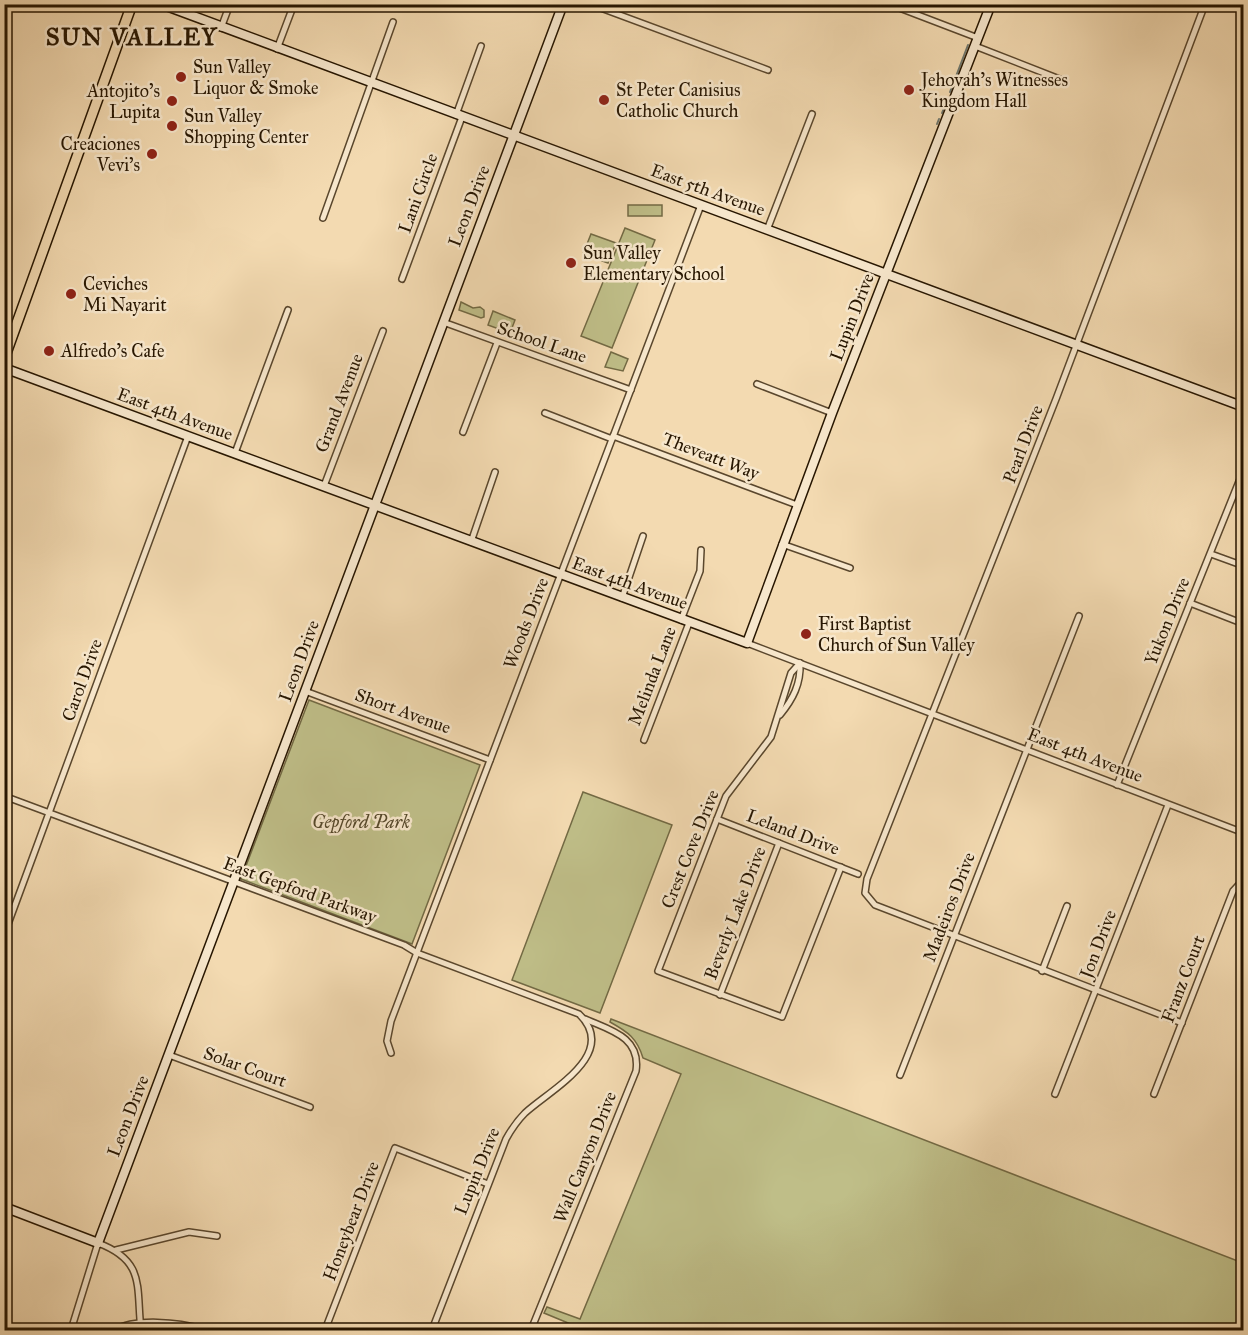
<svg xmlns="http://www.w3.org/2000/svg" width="1248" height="1335" font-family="'IM FELL Great Primer',serif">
  <rect width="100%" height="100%" fill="#f3dab1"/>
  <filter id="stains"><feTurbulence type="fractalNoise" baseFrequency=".00333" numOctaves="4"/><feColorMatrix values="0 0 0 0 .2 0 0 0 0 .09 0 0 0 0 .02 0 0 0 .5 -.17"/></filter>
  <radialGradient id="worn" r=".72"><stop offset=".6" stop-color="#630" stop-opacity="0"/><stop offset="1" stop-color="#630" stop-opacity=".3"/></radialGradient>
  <!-- green -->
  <g fill="#bfbe88" stroke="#736a44" stroke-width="1.5">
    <rect x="628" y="205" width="34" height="11"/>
    <path d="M625 228 655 240 612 348 581 336Z"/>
    <path d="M591 234 616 243 608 263 583 254Z"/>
    <path d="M461 302 473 308 480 307 484 310V317L481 318 459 310Z"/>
    <path d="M493 311 515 320 510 333 488 325Z"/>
    <path d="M611 352 628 359 623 371 605 367Z"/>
    <path d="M309 700 480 765 412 944 241 879Z"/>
    <path d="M583 792 672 825 600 1013 512 980Z"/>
    <path d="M611 1019 1243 1263V1330H585L544 1313 547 1307 580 1319 681 1074 643 1058C637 1038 628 1032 610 1022Z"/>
  </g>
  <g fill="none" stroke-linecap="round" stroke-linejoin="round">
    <!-- stream -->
    <g stroke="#6f776e" stroke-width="2">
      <path d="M950 92 968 45"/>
      <path d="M942 113 948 98"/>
      <path d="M937 124 939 119"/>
    </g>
    <!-- street casing -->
    <g stroke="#5a472d" stroke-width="8">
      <g id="street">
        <path d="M590 4 768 70"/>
        <path d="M889 4 978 38"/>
        <path d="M221 28 230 4"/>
        <path d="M975 46 1062 80"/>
        <path d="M277 49 294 4"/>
        <path d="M456 115 481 46"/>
        <path d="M323 218 393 22"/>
        <path d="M767 230 812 114"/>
        <path d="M402 279 462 117"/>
        <path d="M443 322 631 390"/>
        <path d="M757 384 832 413"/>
        <path d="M545 413 612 439"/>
        <path d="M463 432 497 343"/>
        <path d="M613 436 797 505"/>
        <path d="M235 453 288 310"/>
        <path d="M324 486 383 331"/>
        <path d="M471 542 495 472"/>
        <path d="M782 544 850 568"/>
        <path d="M1211 554 1244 566"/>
        <path d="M622 598 643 536"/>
        <path d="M1190 603 1244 624"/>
        <path d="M681 620 700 571 701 550"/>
        <path d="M747 643 1244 833"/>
        <path d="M800 663 791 673 771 737 726 796 658 971 782 1017 841 867"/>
        <path d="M305 691 490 760"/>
        <path d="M780 715C793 699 801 684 800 663"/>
        <path d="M644 740 689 623"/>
        <path d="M1117 785 1244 469"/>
        <path d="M4 796 404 945 417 953 579 1014C620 1054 550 1090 525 1113 517 1121 511 1130 506 1139L432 1330"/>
        <path d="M717 819 858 874"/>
        <path d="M4 935 188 436"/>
        <path d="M1042 971 1067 906"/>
        <path d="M720 995 779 843"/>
        <path d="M1182 1023 875 905 865 893 867 879 1056 399 1205 4"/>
        <path d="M391 1053 387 1041 391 1021 701 205"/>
        <path d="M169 1055 310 1107"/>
        <path d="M900 1075 1079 616"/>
        <path d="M1055 1094 1168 805"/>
        <path d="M1154 1094 1233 891 1244 879"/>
        <path d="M116 1250 189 1232 217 1236"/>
        <path d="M71 1330 98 1243C146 1261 136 1287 141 1330"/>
        <path d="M115 1330C134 1318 180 1322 201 1329"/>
        <path d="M325 1330 395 1148 488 1184"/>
        <path d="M531 1330 636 1071C641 1037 610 1030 585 1019"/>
      </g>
    </g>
    <!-- secondary casing -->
    <g stroke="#271601" stroke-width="11">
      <g id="secondary">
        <path d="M161 4 1244 407"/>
        <path d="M4 368 747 643 832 413 991 4"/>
        <path d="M4 1207 98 1243 563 4"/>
      </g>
    </g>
    <!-- primary casing -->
    <g stroke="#271601" stroke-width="12">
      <path id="primary" d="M4 359 132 4"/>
    </g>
    <!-- street -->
    <use href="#street" stroke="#f7e7cc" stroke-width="5"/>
    <!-- secondary -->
    <use href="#secondary" stroke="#f7e7cc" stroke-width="8"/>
    <!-- primary -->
    <use href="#primary" stroke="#f3dab1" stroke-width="9"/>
  </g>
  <!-- markers -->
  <g fill="#8f2418" stroke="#f7e7cc" stroke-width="2">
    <circle cx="181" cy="77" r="6"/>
    <circle cx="909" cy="90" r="6"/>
    <circle cx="604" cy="100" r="6"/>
    <circle cx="172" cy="101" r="6"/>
    <circle cx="172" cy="126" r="6"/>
    <circle cx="152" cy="154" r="6"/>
    <circle cx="571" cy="263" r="6"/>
    <circle cx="71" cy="294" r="6"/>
    <circle cx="49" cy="351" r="6"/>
    <circle cx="806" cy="634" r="6"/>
  </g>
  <g text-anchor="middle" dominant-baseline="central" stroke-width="5" stroke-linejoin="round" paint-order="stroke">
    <!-- poi labels -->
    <g font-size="18" fill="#271601" stroke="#f7e7cc" text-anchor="start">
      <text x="193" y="67">Sun Valley<tspan x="193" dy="21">Liquor &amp; Smoke</tspan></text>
      <text x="921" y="80">Jehovah's Witnesses<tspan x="921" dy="21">Kingdom Hall</tspan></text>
      <text x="616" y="90">St Peter Canisius<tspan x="616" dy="21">Catholic Church</tspan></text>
      <text x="160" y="91" text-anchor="end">Antojito's<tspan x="160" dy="21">Lupita</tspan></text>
      <text x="184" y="116">Sun Valley<tspan x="184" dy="21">Shopping Center</tspan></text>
      <text x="140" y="144" text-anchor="end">Creaciones<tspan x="140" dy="21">Vevi's</tspan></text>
      <text x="583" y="253">Sun Valley<tspan x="583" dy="21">Elementary School</tspan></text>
      <text x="83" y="284">Ceviches<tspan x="83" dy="21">Mi Nayarit</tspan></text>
      <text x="61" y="351">Alfredo's Cafe</text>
      <text x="818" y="624">First Baptist<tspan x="818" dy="21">Church of Sun Valley</tspan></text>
    </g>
    <!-- street labels -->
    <g font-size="18" fill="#271601" stroke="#f7e7cc">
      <text transform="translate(708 190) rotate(20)">East 5th Avenue</text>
      <text transform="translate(418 193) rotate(-70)">Lani Circle</text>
      <text transform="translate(469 206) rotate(-69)">Leon Drive</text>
      <text transform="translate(852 317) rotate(-69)">Lupin Drive</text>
      <text transform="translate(542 342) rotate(19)">School Lane</text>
      <text transform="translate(339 403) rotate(-69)">Grand Avenue</text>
      <text transform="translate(175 414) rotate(20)">East 4th Avenue</text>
      <text transform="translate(1023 444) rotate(-69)">Pearl Drive</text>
      <text transform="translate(711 456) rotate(21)">Theveatt Way</text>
      <text transform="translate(630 583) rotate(20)">East 4th Avenue</text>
      <text transform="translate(1167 621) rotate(-68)">Yukon Drive</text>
      <text transform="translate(526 623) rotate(-69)">Woods Drive</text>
      <text transform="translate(299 661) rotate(-70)">Leon Drive</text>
      <text transform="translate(652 676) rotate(-69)">Melinda Lane</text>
      <text transform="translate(82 680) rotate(-70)">Carol Drive</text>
      <text transform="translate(403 711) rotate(20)">Short Avenue</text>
      <text transform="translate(1085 755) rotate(21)">East 4th Avenue</text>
      <text transform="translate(793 832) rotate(21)">Leland Drive</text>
      <text transform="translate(690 849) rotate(-68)">Crest Cove Drive</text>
      <text transform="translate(300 890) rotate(20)">East Gepford Parkway</text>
      <text transform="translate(949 907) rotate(-69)">Madeiros Drive</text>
      <text transform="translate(735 913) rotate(-69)">Beverly Lake Drive</text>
      <text transform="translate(1098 944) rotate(-69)">Jon Drive</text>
      <text transform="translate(1183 979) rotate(-69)">Franz Court</text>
      <text transform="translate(245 1067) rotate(20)">Solar Court</text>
      <text transform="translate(128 1116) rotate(-69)">Leon Drive</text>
      <text transform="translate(585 1157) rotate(-68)">Wall Canyon Drive</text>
      <text transform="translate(477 1171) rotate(-68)">Lupin Drive</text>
      <text transform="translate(351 1221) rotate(-69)">Honeybear Drive</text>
    </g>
    <!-- park labels -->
    <g font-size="18" font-style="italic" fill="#55482a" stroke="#f7e7cc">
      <text x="361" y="822">Gepford Park</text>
    </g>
    <!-- district labels -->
    <g font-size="24" font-weight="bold" letter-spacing="1.5" fill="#271601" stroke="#f7e7cc">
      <text x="132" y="37">SUN VALLEY</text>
    </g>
  </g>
  <!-- margin -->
  <rect width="1248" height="1335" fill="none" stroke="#f3dab1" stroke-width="24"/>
  <rect x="6" y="6" width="1236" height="1323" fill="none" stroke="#271601" stroke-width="3"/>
  <rect x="12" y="12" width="1224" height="1311" fill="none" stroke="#271601" stroke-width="1.5"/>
  <rect width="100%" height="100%" filter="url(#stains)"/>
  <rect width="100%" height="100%" fill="url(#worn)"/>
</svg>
